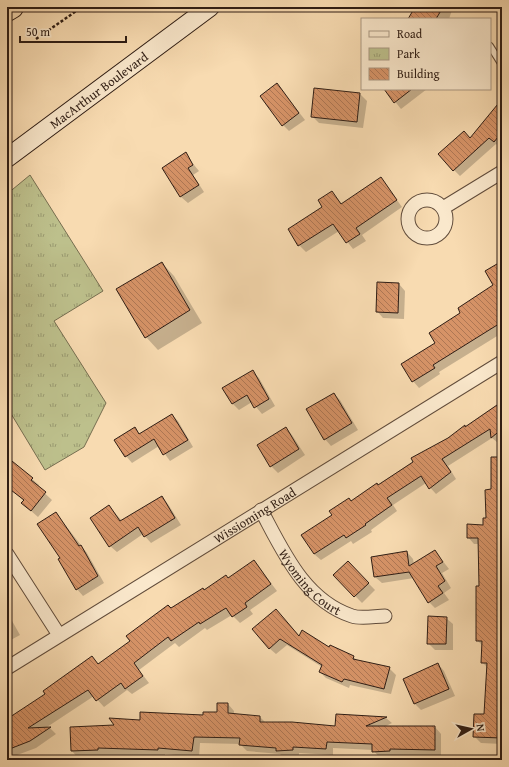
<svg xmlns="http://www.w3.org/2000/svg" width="509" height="767" font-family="'Gentium Book Plus',serif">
  <defs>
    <pattern id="park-tufts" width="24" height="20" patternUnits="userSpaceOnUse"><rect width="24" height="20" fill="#bdc08c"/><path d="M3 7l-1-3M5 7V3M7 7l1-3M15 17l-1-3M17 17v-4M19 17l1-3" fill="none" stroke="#9a9b71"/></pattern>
    <pattern id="building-back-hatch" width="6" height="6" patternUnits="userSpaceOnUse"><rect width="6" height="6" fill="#d69367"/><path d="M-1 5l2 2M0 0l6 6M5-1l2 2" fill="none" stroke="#ae7754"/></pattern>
  </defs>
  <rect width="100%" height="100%" fill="#f8dbb1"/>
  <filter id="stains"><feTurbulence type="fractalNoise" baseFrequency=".005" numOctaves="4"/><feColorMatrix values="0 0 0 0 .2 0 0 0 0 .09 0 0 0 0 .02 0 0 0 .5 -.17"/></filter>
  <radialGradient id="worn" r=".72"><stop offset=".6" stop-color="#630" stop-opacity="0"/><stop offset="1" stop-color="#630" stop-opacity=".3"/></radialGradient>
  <!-- park -->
  <path fill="url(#park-tufts)" stroke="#766e50" d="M30 175 103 291 54 321 106 403 84 447 45 470 7 407V194Z"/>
  <!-- shadow -->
  <g fill="#0003">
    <path d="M416 7H453L449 19H411Z"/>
    <path d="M277 84 305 120 289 131 283 125Z"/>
    <path d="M315 89 360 94 367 101 363 128 319 123 312 116Z"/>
    <path d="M385 89H427L401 109Z"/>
    <path d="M502 105V146L501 148 496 144 460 176 454 170Z"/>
    <path d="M185 154 199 171 193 175 204 192 188 203 181 197 163 168Z"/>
    <path d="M381 178 402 207 362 235 366 241 353 249 339 231 306 252 299 245 289 229 324 207 331 192 342 204Z"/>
    <path d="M502 224V235L497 227Z"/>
    <path d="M162 263 174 276 202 323 158 350 146 337Z"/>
    <path d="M502 271V325L500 326 502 333 439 372 440 374 419 388 413 381 437 343 462 313 494 286Z"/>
    <path d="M399 284 405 291 404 319 383 318 377 311Z"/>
    <path d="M253 372 259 378 275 406 262 414 252 402 239 410 232 403Z"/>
    <path d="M334 394 340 400 358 430 331 446 325 439Z"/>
    <path d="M496 406 502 411V440L498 443 492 438 448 466 456 479 436 494 426 483 393 505 397 511 371 530 372 532 353 544 351 541 321 560 314 554 303 535Z"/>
    <path d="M172 415 178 421 193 447 170 461 159 446 132 463 126 456 135 428 140 434Z"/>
    <path d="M286 428 292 435 305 455 278 473 271 466 258 446Z"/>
    <path d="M502 458V744L481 743 474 736 485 715 488 668 482 662 483 646 477 640 476 624H478L480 587 479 544H474L468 537 484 526 487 519 492 490Z"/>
    <path d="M7 460 32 479 39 485 38 487 52 500 38 517 22 503 24 501 7 486Z"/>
    <path d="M162 497 168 504 181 525 151 543 143 534 117 552 110 546 109 506 122 521Z"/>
    <path d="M56 513 87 553 104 583 83 596 77 589 61 558Z"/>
    <path d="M435 551 449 569 442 573 451 588 444 593 449 600 435 608 429 602 414 578 382 583 375 577 407 552 413 559 414 564Z"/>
    <path d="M254 561 277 591 250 610 253 614 240 623 232 615 207 630 205 628 179 647 175 643 139 670 149 683 132 694 127 690 104 707 94 696 44 729 50 728 56 734 36 748 9 758 7 756V715L9 714 12 717 46 694 92 658 99 664 131 642 171 609 229 579Z"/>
    <path d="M348 562 375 590 362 603 335 575Z"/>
    <path d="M7 612 20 635 7 642Z"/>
    <path d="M282 616 300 637 353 657 358 661 389 668 396 675 391 694 350 685 349 688 326 678 320 672 322 667 287 645 276 654 269 648Z"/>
    <path d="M446 618 453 624V650H435L428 643Z"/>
    <path d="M438 664 444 671 455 696 421 710 415 704 404 679Z"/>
    <path d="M228 704 234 711V715L260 717 266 723 336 727 337 715 386 718 392 723 384 727H435L441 734V756L396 755 397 758H380L373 750 333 748V755L299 753V757H283L280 754 247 751 240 744 200 743 199 757 165 754V756L104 755V757L78 758 72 751 71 728 115 726 141 721 204 716 218 713Z"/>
  </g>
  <!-- building -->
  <g fill="url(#building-back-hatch)" stroke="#2f1d14">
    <path d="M415 7H443L436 19H408Z"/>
    <path d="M277 83 299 113 282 126 260 96Z"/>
    <path d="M314 88 360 93 357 122 311 117Z"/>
    <path d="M384 89H412L394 103Z"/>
    <path d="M502 99V132L494 142 489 138 453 171 438 154 464 131 470 138Z"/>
    <path d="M186 152 193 165 188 168 199 185 180 197 162 168Z"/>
    <path d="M381 177 397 200 356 228 360 234 346 243 333 224 298 246 288 229 322 207 318 200 332 191 341 204Z"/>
    <path d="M502 261V322L433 365 435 368 412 382 401 364 435 343 429 333 460 313 458 308 493 285 485 271Z"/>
    <path d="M162 262 190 310 145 338 116 289Z"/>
    <path d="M377 282 399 283 398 313 376 312Z"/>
    <path d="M253 370 269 399 254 408 247 395 232 404 222 388Z"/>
    <path d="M334 393 352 423 324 440 306 409Z"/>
    <path d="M497 405 502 412V429L491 438 490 429 442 459 451 472 429 489 421 476 387 498 392 505 365 524 366 525 346 538 344 535 314 554 301 535 332 515 329 511 349 498 351 501 377 483 378 485 413 462 411 458 448 438 465 425V427Z"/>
    <path d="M172 414 188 440 163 455 154 439 125 457 114 440 135 427 139 434Z"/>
    <path d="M286 427 299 449 270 467 257 445Z"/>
    <path d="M7 457 33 478 31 480 46 492 31 511 21 503 24 500 7 487Z"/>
    <path d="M491 457H502V738L473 737 474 714H484L487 663H481L482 641H476V586H479L478 538H467V524L483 525V518H486L485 490 491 489Z"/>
    <path d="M162 496 175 518 144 537 138 527 109 547 90 518 109 505 120 521Z"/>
    <path d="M56 512 79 546 81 545 98 576 76 590 58 559 60 558 37 524Z"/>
    <path d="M435 550 443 562 436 566 445 581 438 586 443 593 428 603 409 572 374 577 371 557 407 551 409 566Z"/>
    <path d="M254 560 271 584 245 603 247 607 232 617 226 608 200 624 199 622 171 641 168 637 134 663 143 676 125 689 121 683 96 701 88 690 28 728 51 727 30 741 7 750V719L45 694 43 691 92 656 98 664 130 641 126 636 168 605 171 608 203 588 204 590 226 575 228 578Z"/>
    <path d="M348 561 369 583 354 597 333 575Z"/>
    <path d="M276 609 299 636 302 630 329 647 330 645 354 656 353 659 390 667 384 689 344 679 342 682 319 672 322 665 280 639 269 649 252 629Z"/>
    <path d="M428 616 447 617 446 644H427Z"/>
    <path d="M438 663 449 689 414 704 403 679Z"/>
    <path d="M217 703H228V713L260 716V722H292L335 726 336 714 387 717 366 726H435V750L390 749V751L372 752V744L327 742 326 749 293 747V750L276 751V748L239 745 240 738 194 737 192 751 158 748V750L98 748V750L71 751 70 727 114 725 109 718 140 720V712L203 715V712H217Z"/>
  </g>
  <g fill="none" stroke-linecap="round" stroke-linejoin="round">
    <!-- service casing -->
    <g stroke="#614c3b" stroke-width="8">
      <path id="service" d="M490 46 502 65"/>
    </g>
    <!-- minor casing -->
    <g stroke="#614c3b" stroke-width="15">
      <g id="minor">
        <circle cx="427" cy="219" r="19"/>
        <path d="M443 208 502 172"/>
        <path id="s1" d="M261 510C283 551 304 600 352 616 361 619 376 616 385 616"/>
        <path d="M7 554 59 635"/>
        <path id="s2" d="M7 668 502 362"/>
      </g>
    </g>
    <!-- secondary casing -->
    <g stroke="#2f1d14" stroke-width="20">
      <g id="secondary">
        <path id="s3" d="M7 158 210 7"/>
      </g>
    </g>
    <!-- trunk casing -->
    <g stroke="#2f1d14" stroke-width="24">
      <path id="trunk" d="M7 10 12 7"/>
    </g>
    <!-- path -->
    <path stroke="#2f1d14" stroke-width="2.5" stroke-dasharray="3 2" stroke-linecap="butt" d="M36 39 82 7"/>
    <!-- service -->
    <use href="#service" stroke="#fae8cc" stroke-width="6"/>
    <!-- minor -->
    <use href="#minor" stroke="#fae8cc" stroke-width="13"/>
    <!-- secondary -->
    <use href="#secondary" stroke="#fae8cc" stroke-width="18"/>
    <!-- trunk -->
    <use href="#trunk" stroke="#f8dbb1" stroke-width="22"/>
  </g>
  <g text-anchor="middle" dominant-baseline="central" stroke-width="3.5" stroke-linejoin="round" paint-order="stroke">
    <!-- street labels -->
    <g font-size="13" fill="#2f1d14" stroke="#fae8cc">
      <text stroke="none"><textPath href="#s3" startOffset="114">MacArthur Boulevard</textPath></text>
      <text stroke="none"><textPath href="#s2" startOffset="291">Wissioming Road</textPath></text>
      <text stroke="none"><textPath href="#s1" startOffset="88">Wyoming Court</textPath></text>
    </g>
  </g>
  <!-- margin -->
  <rect width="509" height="767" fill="none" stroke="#f8dbb1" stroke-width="24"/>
  <rect x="8" y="8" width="493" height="751" fill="none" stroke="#2f1d14" stroke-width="2"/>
  <rect x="12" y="12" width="485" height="743" fill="none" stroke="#2f1d14"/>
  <!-- legend -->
  <rect x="361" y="18" width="130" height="72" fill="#fae8cc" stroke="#a99782"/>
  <rect x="369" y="31" width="20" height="6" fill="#fae8cc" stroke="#a99782"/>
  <text x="397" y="38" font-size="12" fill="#2f1d14">Road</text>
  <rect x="369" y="48" width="20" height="12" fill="url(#park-tufts)" stroke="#a99782"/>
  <text x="397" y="58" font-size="12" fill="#2f1d14">Park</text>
  <rect x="369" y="68" width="20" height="12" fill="url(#building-back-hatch)" stroke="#a99782"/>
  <text x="397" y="78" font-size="12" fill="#2f1d14">Building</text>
  <!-- north arrow -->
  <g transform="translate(471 729) rotate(82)" stroke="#fae8cc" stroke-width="3" paint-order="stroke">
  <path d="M0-3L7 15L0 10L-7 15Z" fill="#2f1d14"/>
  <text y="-6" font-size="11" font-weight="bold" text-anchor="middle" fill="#2f1d14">N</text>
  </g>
  <!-- scale -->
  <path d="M20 36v6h106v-6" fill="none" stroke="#2f1d14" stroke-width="2"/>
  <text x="26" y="36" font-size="12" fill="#2f1d14" stroke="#fae8cc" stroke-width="3" paint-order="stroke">50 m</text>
  <rect width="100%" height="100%" filter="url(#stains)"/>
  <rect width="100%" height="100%" fill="url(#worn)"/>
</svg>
